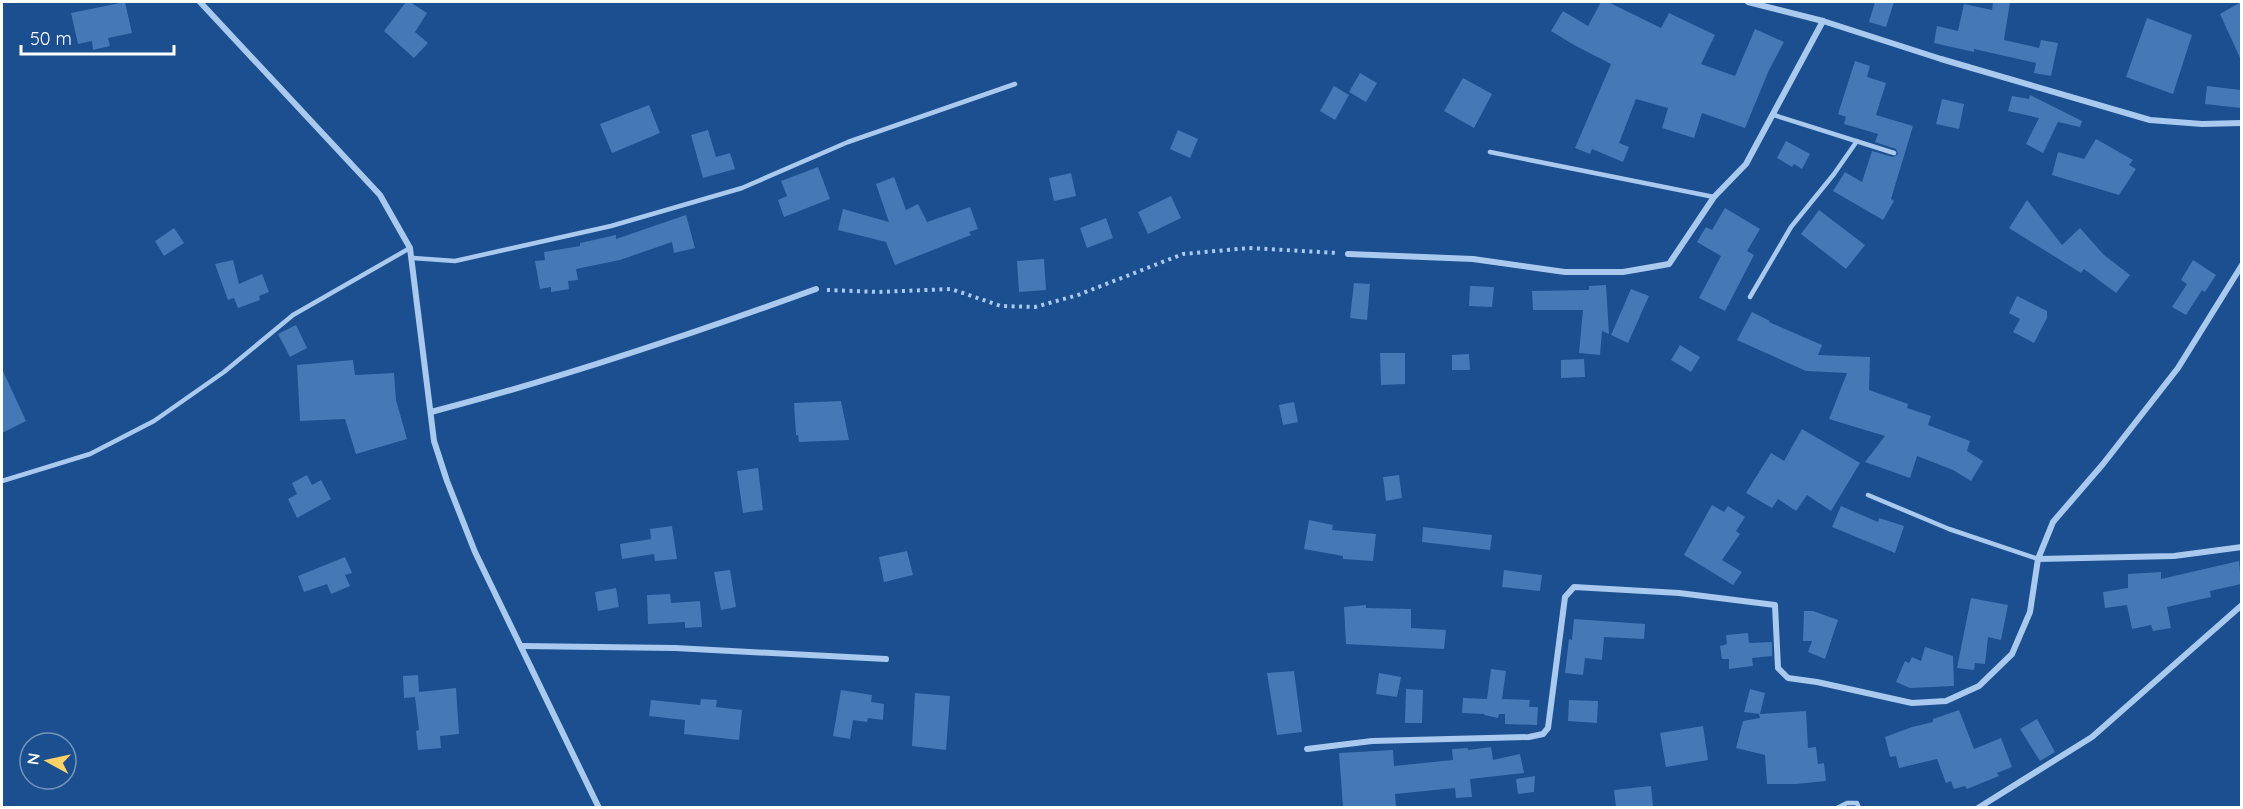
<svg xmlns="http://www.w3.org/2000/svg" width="2243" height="809" font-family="Quicksand,sans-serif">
  <rect width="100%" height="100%" fill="#1b4f8f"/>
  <!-- building -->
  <g fill="#4478b7">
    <path d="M125 2 132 33 108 38 110 46 93 50 92 41 78 44 71 13Z"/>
    <path d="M406 2H410L427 13 415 32 428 43 414 58 384 31Z"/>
    <path d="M1601 2H1608L1661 28 1669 13 1715 35 1701 64 1735 76 1755 29 1784 42 1769 70 1745 128 1702 113 1694 138 1662 128 1668 108 1636 99 1619 143 1629 147 1623 162 1592 149 1590 154 1575 148 1611 64 1574 45 1551 31 1563 11 1588 26Z"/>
    <path d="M1875 2H1894L1886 27 1869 22Z"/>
    <path d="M1993 2H2010L2003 46 2004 40 2039 48 2041 40 2058 43 2051 76 2034 73 2036 63 1974 49V52L1934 43 1937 26 1958 31 1964 4 1992 10Z"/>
    <path d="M2241 2V60L2220 14Z"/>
    <path d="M2147 18 2192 35 2173 94 2126 77Z"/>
    <path d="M1855 61 1870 66 1867 77 1886 83 1876 115 1913 126 1891 199 1894 201 1883 220 1833 191 1845 172 1862 182 1872 151 1893 157 1898 154 1896 149 1875 142 1878 134 1844 124 1846 117 1838 114Z"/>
    <path d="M1360 73 1377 83 1366 102 1349 92Z"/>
    <path d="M1463 78 1492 94 1474 128 1444 111Z"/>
    <path d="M1334 86 1349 95 1335 120 1320 111Z"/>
    <path d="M2207 86 2241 90V108L2205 104Z"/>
    <path d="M2030 95 2082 121 2080 127 2058 122 2043 153 2026 144 2039 118 2008 111 2012 96 2029 99Z"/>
    <path d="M1942 99 1964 104 1959 129 1936 124Z"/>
    <path d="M649 105 660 133 612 153 600 124Z"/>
    <path d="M708 130 716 157 730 153 735 169 703 178 691 135Z"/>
    <path d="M1178 130 1198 139 1190 158 1170 149Z"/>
    <path d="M2096 139 2133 160 2129 165 2136 169 2119 195 2052 175 2058 152 2084 159Z"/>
    <path d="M1786 141 1810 154 1802 169 1794 164 1792 167 1777 158Z"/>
    <path d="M818 167 830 199 784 217 778 200 787 196 781 181Z"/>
    <path d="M1071 173 1076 196 1054 201 1049 178Z"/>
    <path d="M894 177 906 210 918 204 927 222 970 207 978 229 969 232 971 235 895 265 886 242 838 230 843 209 889 222 876 184Z"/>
    <path d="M1171 196 1181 218 1148 234 1138 212Z"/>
    <path d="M2027 200 2062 245 2080 228 2104 255 2130 275 2116 293 2084 269 2081 273 2009 228Z"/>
    <path d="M1725 208 1760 229 1747 251 1754 255 1725 311 1699 298 1721 256 1697 242 1706 227 1712 230Z"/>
    <path d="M1819 210 1865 245 1846 269 1801 234Z"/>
    <path d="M686 215 695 248 674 253 672 242 620 260 576 269 578 280 568 281 569 289 551 292V287L540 289 535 261 545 260 544 252 580 246V243L616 235V239Z"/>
    <path d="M1106 218 1113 238 1087 248 1080 228Z"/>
    <path d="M174 228 184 243 164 256 155 241Z"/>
    <path d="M1044 259 1046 290 1019 292 1017 261Z"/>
    <path d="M233 260 239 284 262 274 269 292 259 296 260 300 238 308 234 298 228 300 215 264Z"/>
    <path d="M2193 260 2216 275 2205 292 2202 290 2186 315 2172 307 2187 284 2181 280Z"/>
    <path d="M1354 283 1370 284 1367 320 1350 318Z"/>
    <path d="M1606 285 1609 334 1602 331 1600 355 1579 353 1583 310H1533L1532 291 1589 290V286Z"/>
    <path d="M1470 286 1494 287 1492 307 1469 306Z"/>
    <path d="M1631 289 1649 296 1628 343 1611 335Z"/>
    <path d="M2017 296 2047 311V318L2034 343 2013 332 2020 319 2009 313Z"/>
    <path d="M1752 312 1770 321 1769 322 1822 345 1818 355 1870 357 1869 390 1908 404 1907 408 1931 416 1928 425 1970 441 1967 451 1983 461 1971 481 1953 470 1917 456 1910 478 1865 462 1885 436 1829 419 1847 373 1806 371 1737 340Z"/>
    <path d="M296 325 307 348 290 357 278 334Z"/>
    <path d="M1680 345 1700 357 1691 372 1671 360Z"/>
    <path d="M1380 353H1405V384L1381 385Z"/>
    <path d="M1469 354 1470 370H1452V355Z"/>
    <path d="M1584 359 1585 377 1561 378V360Z"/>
    <path d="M353 360 355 375 394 373 396 400 407 439 356 454 345 419 300 421 297 365Z"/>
    <path d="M2 369 26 421 2 433Z"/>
    <path d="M841 401 849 440 799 442 798 435H796L794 403Z"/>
    <path d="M1294 402 1298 422 1283 425 1279 405Z"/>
    <path d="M1802 429 1860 463 1831 511 1807 495 1796 511 1778 499 1772 508 1746 493 1771 453 1784 461Z"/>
    <path d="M758 468 763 510 743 513 737 471Z"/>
    <path d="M307 475 312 485 321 480 331 499 297 518 288 499 297 494 292 483Z"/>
    <path d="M1399 475 1402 498 1386 501 1383 477Z"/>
    <path d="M1712 505 1724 512 1728 506 1745 517 1736 531 1740 534 1722 560 1742 572 1733 585 1684 555Z"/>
    <path d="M1841 506 1878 522 1879 518 1904 526 1895 553 1832 527Z"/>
    <path d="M1309 520 1333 525 1332 530 1376 534 1373 561 1343 559V556L1304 549Z"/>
    <path d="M672 526 677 559 655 561 654 554 622 559 620 544 651 539 650 529Z"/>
    <path d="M1423 527 1492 535 1490 550 1422 542Z"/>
    <path d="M907 551 913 575 884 582 879 557Z"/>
    <path d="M345 557 352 573 345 575 350 586 331 594 327 584 304 592 298 576Z"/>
    <path d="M2239 561 2241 584 2210 591 2211 597 2167 607 2171 628 2153 631 2151 625 2132 629 2127 605 2105 608 2103 592 2128 588V574L2161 572V579Z"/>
    <path d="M730 570 736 607 721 610 714 572Z"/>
    <path d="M1504 570 1542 575 1540 591 1502 587Z"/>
    <path d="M616 588 619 607 598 611 595 592Z"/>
    <path d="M670 594 671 603 700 601 702 627 685 628V622L648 624 647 595Z"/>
    <path d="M1971 598 2008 605 2001 640 1988 637 1985 664 1975 663 1974 670 1957 668Z"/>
    <path d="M1366 605V608L1411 609V628L1446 630 1444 649 1346 644 1344 607Z"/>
    <path d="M1804 611H1813L1838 620 1825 659 1808 652 1812 641H1803Z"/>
    <path d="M1574 619 1645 624 1644 639 1604 637 1602 660 1585 658 1583 675 1565 673 1569 639 1572 640Z"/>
    <path d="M1748 633 1749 643 1772 642V656L1752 658 1753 666 1729 669V659H1722L1720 646 1727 644 1726 635Z"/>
    <path d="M1925 647 1953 656 1954 686 1910 688 1896 682 1905 661 1909 663 1912 657 1921 661Z"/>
    <path d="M1491 669 1506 671 1502 699 1530 700 1529 707H1538L1537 725 1505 724V714H1499L1498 718 1484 715 1485 714 1462 713 1463 698 1487 699Z"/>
    <path d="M1294 671 1302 732 1277 735 1267 673Z"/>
    <path d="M1379 673 1401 677 1397 697 1376 694Z"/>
    <path d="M418 675 419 692 456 688 459 734 440 736 441 748 418 750 416 731 419 730 415 697 404 698 403 676Z"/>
    <path d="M1406 689 1423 690 1422 723H1405Z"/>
    <path d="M1750 689 1765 693 1760 714 1744 712Z"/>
    <path d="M841 690 872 695 871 702 884 704 883 720 868 718 867 722 853 720 850 739 833 736Z"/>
    <path d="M915 693 950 696 946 750 912 746Z"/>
    <path d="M701 699 717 700 716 707 742 710 739 740 684 734 685 720 649 716 651 700 700 705Z"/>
    <path d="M1569 700 1598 701 1597 723 1568 721Z"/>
    <path d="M1959 710 1974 749 2001 738 2012 767 1997 773 1999 776 1967 789 1965 786 1954 789 1951 781 1946 783 1937 759 1899 768 1896 756 1890 757 1885 737 1912 727 1933 722V719Z"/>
    <path d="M1806 711 1808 748 1816 747 1818 764 1824 763 1826 781 1796 784H1767L1765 755 1736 748 1743 721 1760 718 1759 714Z"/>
    <path d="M2037 719 2055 752 2040 761 2020 729Z"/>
    <path d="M1703 726 1708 760 1666 767 1660 733Z"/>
    <path d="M1491 747 1493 760 1520 754 1524 773 1470 779 1472 797 1456 798 1455 788 1395 794 1396 807H1343L1339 753 1393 750 1394 766 1453 760 1452 749 1468 748V750Z"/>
    <path d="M1535 776 1534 792 1518 794 1516 779Z"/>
    <path d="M1651 786 1653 807H1616L1614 790Z"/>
  </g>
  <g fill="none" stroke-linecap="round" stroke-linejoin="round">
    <!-- path -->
    <path stroke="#a9c9ee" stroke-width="4" stroke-dasharray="3 4.5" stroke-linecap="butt" d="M827 290 879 292 951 289 1001 306 1035 307 1078 295 1183 254 1249 248 1338 253"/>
    <!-- lane -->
    <g stroke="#a9c9ee" stroke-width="4.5">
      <path d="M1774 115 1894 153"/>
      <path d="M1490 152 1714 197"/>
      <path d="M413 258 455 261 611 226 742 188 848 142 1015 84"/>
      <path d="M1750 297 1791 227 1834 174 1857 141"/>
      <path d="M2 481 90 454 154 421 224 372 293 315 410 248"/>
      <path d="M1868 495 1949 529 2038 559"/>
      <path d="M1837 808 1847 803H1857L1859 808"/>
    </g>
    <!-- street -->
    <g stroke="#a9c9ee" stroke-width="6">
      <path d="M200 2 380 195 410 248 434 441 447 481 475 552 599 808"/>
      <path d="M1748 2 1823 21 1941 59 2150 120 2202 124 2242 123"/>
      <path d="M1348 254 1473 259 1565 272H1623L1669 264 1714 197 1746 164 1823 21"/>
      <path d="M431 412C562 378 689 335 816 289"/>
      <path d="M2038 559 2174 556 2242 547"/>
      <path d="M521 646 675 648 886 659"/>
      <path d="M1307 749 1372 741 1529 737 1543 734 1548 728 1565 597 1574 587 1679 593 1775 605 1778 668 1788 678 1817 682 1912 703 1946 701 1979 686 2012 654 2030 612 2038 559 2053 522 2103 464 2178 368 2242 265"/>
      <path d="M1978 808 2092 737 2242 605"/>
    </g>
  </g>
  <!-- border -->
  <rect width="2243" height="809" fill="none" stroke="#ffffff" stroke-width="6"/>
  <!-- north arrow -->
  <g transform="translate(48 761) rotate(278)"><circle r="28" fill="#1b4f8f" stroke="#7695bc" stroke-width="1.5"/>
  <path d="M0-4.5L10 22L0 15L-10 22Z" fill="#ffd166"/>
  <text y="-9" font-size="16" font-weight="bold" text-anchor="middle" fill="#ffffff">N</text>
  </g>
  <!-- scale -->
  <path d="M21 45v9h153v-9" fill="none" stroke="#ffffff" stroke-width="3"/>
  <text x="30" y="45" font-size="18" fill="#ffffff" stroke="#1b4f8f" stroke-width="4.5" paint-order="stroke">50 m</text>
</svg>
